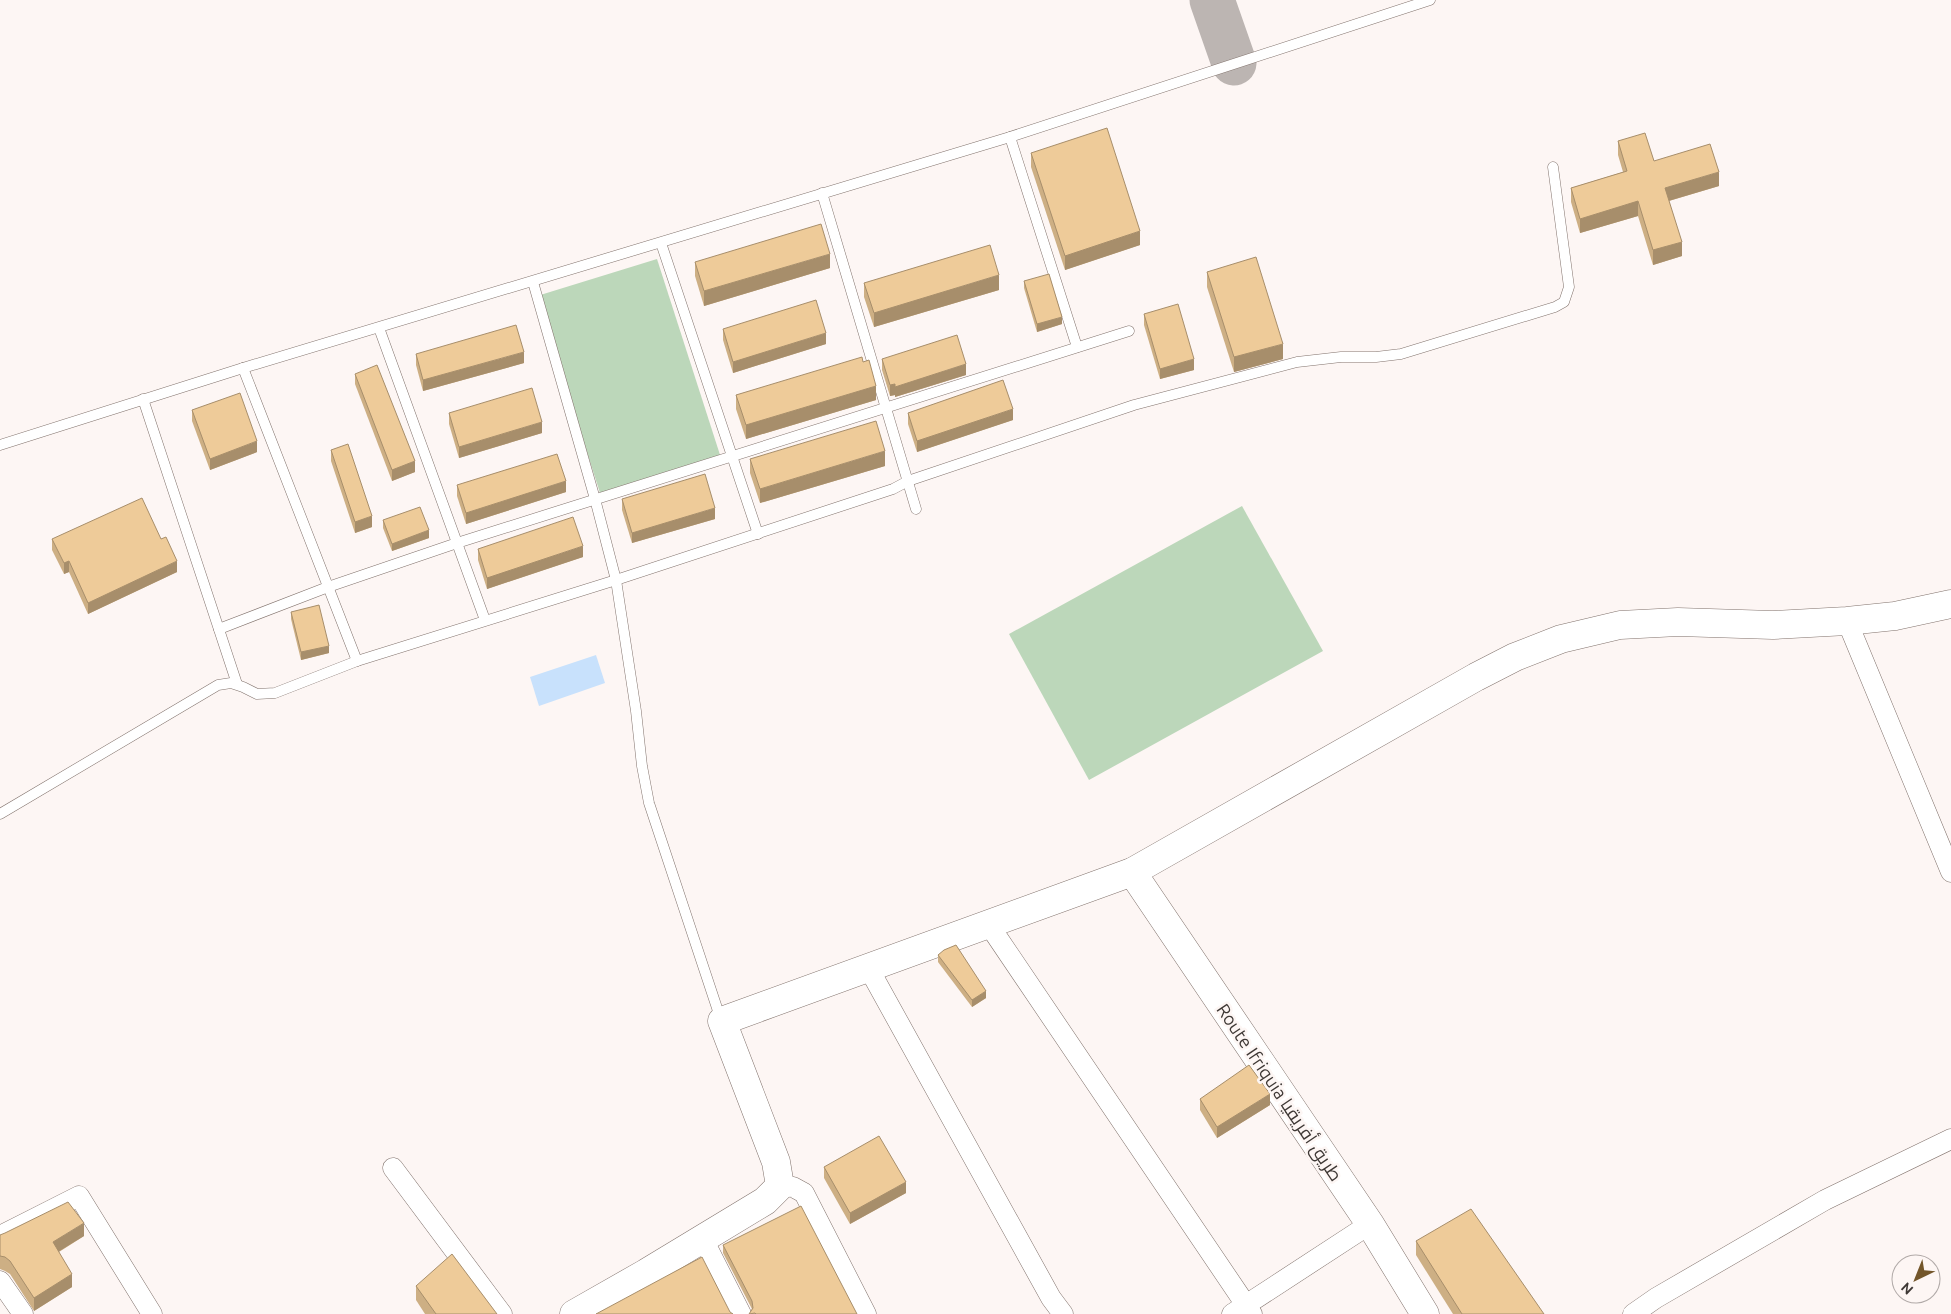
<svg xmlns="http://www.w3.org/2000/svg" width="1951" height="1314" font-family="Ubuntu,Cairo,sans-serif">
  <rect width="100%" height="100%" fill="#fdf6f4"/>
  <!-- green -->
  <g fill="#bcd7ba">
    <path d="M657 259 721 458 601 496 537 296Z"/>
    <path d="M1242 506 1323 651 1089 780 1009 634Z"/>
  </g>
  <!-- water -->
  <path fill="#c8e1fc" d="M596 655 605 683 539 706 530 677Z"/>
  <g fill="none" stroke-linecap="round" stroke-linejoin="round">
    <!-- taxiway -->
    <path stroke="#bcb5b2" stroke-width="45" d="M1212 0 1234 63"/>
    <!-- lane casing -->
    <g stroke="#82736d" stroke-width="11">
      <g id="lane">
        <path d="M1010 137 1077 347"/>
        <path d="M822 193 916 509"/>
        <path d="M661 243 758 534"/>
        <path d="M533 282 595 499 616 580 636 711 642 766 649 803 721 1020"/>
        <path d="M379 328 485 620"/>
        <path d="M243 368 357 661"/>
        <path d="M143 399 237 684"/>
        <path d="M0 445 243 368 1010 137 1430 0"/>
        <path d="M219 629 328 587 457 543 1129 331"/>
        <path d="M0 814 218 685 231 683 243 687 257 694 275 693 357 661 616 580 893 489 908 481 1134 405 1297 362 1341 357H1376L1401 354 1555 307 1564 302 1569 287 1553 167"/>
      </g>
    </g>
    <!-- street casing -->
    <g stroke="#82736d" stroke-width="21">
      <g id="street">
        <path d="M1847 621 1951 872"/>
        <path d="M989 925 1252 1314"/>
        <path d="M869 969 1051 1298 1063 1314"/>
        <path d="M393 1168 502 1314"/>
        <path d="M780 1186 793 1187 804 1193 866 1314"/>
        <path d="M0 1236 79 1196 152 1314"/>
        <path d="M703 1239 741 1314"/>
        <path d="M0 1281 23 1314"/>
        <path d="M1232 1314 1370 1224"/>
        <path d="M1633 1314 1656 1298 1825 1200 1951 1139"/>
      </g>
    </g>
    <!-- secondary casing -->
    <g stroke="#82736d" stroke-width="29">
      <g id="secondary">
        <path d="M1132 872 1370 1224 1425 1314"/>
        <path d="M574 1314 646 1273 765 1201 780 1186 776 1162 722 1021 1132 872 1476 677 1515 657 1561 639 1620 625 1678 622 1773 625 1847 621 1895 616 1951 604"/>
      </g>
    </g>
    <!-- lane -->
    <use href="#lane" stroke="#fff" stroke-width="10"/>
    <!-- street -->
    <use href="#street" stroke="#fff" stroke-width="20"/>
    <!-- secondary -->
    <use href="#secondary" stroke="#fff" stroke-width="28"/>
  </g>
  <!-- wall -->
  <g fill="#cdaf84">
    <path d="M1618 141 1654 161 1719 186 1669 201 1682 256 1653 265 1638 216 1580 233 1571 202V188L1623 172 1618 155Z"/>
    <path d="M1031 153 1140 245 1065 270 1031 167Z"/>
    <path d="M695 262 830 268 704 306 695 276Z"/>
    <path d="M1207 272 1283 359 1234 372 1207 287Z"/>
    <path d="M1024 281 1062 324 1037 332 1024 288Z"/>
    <path d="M864 283 999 290 874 327 864 297Z"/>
    <path d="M1144 314 1194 370 1160 379 1144 325Z"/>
    <path d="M723 329 826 344 733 373 723 340Z"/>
    <path d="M416 354 524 363 423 391 416 365Z"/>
    <path d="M882 359 966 375 895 397V395L890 396 882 370Z"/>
    <path d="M863 362 876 400 746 439 736 409V395Z"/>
    <path d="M355 374 415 472 392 481 355 384Z"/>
    <path d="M192 410 257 452 210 470 192 421Z"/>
    <path d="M449 413 542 433 459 458 449 424Z"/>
    <path d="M908 413 1013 420 917 452 908 424Z"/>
    <path d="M331 450 372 527 355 533 331 461Z"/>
    <path d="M750 459 885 466 760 503 750 473Z"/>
    <path d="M457 485 566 492 466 524 457 496Z"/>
    <path d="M622 499 715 519 632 543 622 510Z"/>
    <path d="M383 520 429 538 392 551 383 528Z"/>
    <path d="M52 539 177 572 88 614 69 572 64 574 52 550Z"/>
    <path d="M478 549 583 557 487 589 478 560Z"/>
    <path d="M291 612 329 653 301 660 291 619Z"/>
    <path d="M938 955 986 998 972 1007 938 962Z"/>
    <path d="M1200 1099 1270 1105 1217 1138 1200 1110Z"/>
    <path d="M824 1167 906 1193 850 1224 824 1178Z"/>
    <path d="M0 1235 84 1236 59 1252 72 1287 34 1311 10 1274 5 1271 0 1269Z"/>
    <path d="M1416 1241 1544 1314H1453L1416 1255Z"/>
    <path d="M723 1245 857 1314H749L752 1309 723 1253Z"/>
    <path d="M416 1286 497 1314H425L416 1300Z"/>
  </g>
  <!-- shaded-wall -->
  <g fill="#a78e6b">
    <path d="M1719 172V186L1665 202V188Z"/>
    <path d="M1638 201V216L1580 233V219Z"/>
    <path d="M1140 231V245L1065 270V256Z"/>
    <path d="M1682 242V256L1653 265V250Z"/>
    <path d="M830 254V268L704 306V291Z"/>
    <path d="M999 275V290L874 327V313Z"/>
    <path d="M1062 317V324L1037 332V324Z"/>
    <path d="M826 333V344L733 373V362Z"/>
    <path d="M1283 344V359L1234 372V357Z"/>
    <path d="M524 352V363L423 391V380Z"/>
    <path d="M1194 359V370L1160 379V369Z"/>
    <path d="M966 364V375L895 397V387Z"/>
    <path d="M895 384V395L890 396V385Z"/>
    <path d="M876 386V400L746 439V425Z"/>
    <path d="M1013 409V420L917 452V441Z"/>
    <path d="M542 422V433L459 458V447Z"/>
    <path d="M257 441V452L210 470V459Z"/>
    <path d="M885 451V466L760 503V489Z"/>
    <path d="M415 461V472L392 481V470Z"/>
    <path d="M566 481V492L466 524V513Z"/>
    <path d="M715 508V519L632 543V533Z"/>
    <path d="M372 516V527L355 533V522Z"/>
    <path d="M429 530V538L392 551V544Z"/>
    <path d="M583 546V557L487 589V578Z"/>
    <path d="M69 561V572L64 574V563Z"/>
    <path d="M177 561V572L88 614V603Z"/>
    <path d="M329 646V653L301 660V652Z"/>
    <path d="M986 991V998L972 1007V1000Z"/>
    <path d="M1270 1094V1105L1217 1138V1127Z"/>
    <path d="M906 1182V1193L850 1224V1213Z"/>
    <path d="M84 1223V1236L53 1255V1242Z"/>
    <path d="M72 1274V1287L34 1311V1298Z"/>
  </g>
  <!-- building -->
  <g fill="#eecb99" stroke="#a78e6b">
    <path d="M1107 128 1140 231 1065 256 1031 153Z"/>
    <path d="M1645 133 1654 161 1710 144 1719 172 1665 188 1682 242 1653 250 1638 201 1580 219 1571 188 1627 171 1618 141Z"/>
    <path d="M821 224 830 254 704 291 695 262Z"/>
    <path d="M990 245 999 275 874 313 864 283Z"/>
    <path d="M1256 257 1283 344 1234 357 1207 272Z"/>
    <path d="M1049 274 1062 317 1037 324 1024 281Z"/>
    <path d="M816 300 826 333 733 362 723 329Z"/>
    <path d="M1178 304 1194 359 1160 369 1144 314Z"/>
    <path d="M516 325 524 352 423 380 416 354Z"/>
    <path d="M957 335 966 364 895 387V384L890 385 882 359Z"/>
    <path d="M862 357 863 362 869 360 876 386 746 425 736 395Z"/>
    <path d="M377 365 415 461 392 470 355 374Z"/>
    <path d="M1003 380 1013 409 917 441 908 413Z"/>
    <path d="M532 388 542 422 459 447 449 413Z"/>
    <path d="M240 393 257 441 210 459 192 410Z"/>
    <path d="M876 421 885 451 760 489 750 459Z"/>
    <path d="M348 444 372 516 355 522 331 450Z"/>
    <path d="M557 454 566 481 466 513 457 485Z"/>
    <path d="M705 474 715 508 632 533 622 499Z"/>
    <path d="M142 498 161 539 166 537 177 561 88 603 69 561 64 563 52 539Z"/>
    <path d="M420 507 429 530 392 544 383 520Z"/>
    <path d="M573 517 583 546 487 578 478 549Z"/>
    <path d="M319 605 329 646 301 652 291 612Z"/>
    <path d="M956 945 986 991 972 1000 938 955 944 950Z"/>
    <path d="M1249 1065 1270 1094 1217 1127 1200 1099Z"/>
    <path d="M879 1136 906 1182 850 1213 824 1167Z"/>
    <path d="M68 1202 84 1223 53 1242 72 1274 34 1298 10 1261 5 1257 0 1256V1235L5 1233Z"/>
    <path d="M801 1206 857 1314H756L755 1313 749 1314 753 1308 752 1301 723 1245Z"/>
    <path d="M1471 1209 1544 1314H1462L1416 1241Z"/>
    <path d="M452 1254 497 1314H436L416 1286Z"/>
    <path d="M702 1257 730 1312 733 1314H596Z"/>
  </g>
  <g text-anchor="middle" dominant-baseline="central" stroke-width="5" stroke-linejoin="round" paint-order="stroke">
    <!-- street labels -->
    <g font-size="18" fill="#3e3835" stroke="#fdf6f4">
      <text transform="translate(1280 1092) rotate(56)">Route Ifriquia طريق أفريقيا</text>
    </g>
  </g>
  <!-- north arrow -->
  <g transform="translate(1916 1279) rotate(223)"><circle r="24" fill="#fdf6f4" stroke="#b1aaa8"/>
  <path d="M0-4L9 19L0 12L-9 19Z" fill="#73562a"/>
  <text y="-8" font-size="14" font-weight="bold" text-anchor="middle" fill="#3e3835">N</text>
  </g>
</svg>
